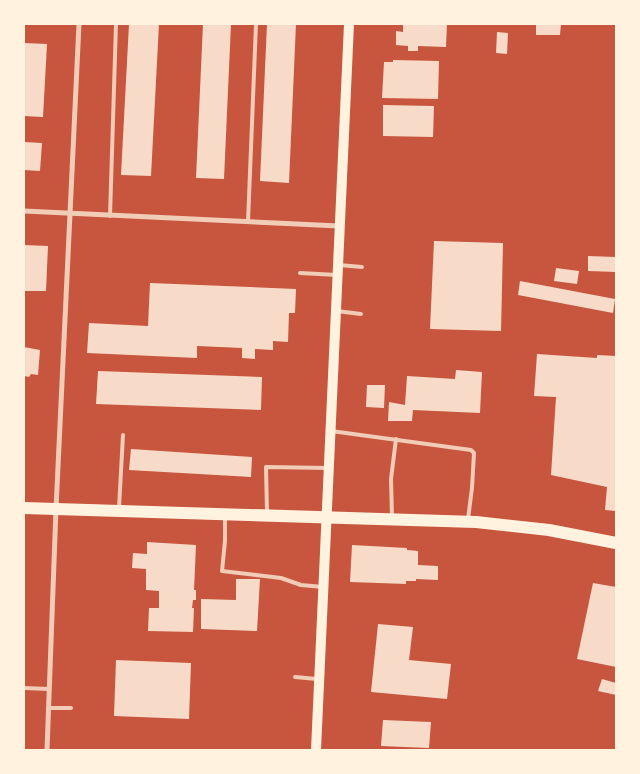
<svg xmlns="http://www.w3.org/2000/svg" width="640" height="774" font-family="'Zilla Slab',serif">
  <rect width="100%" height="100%" fill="#c8553d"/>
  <!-- building -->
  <g fill="#f7dbc8">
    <path d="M129 24H159L151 176 121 175Z"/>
    <path d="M203 24H231L224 179 196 178Z"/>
    <path d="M267 24H296L289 183 260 181Z"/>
    <path d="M403 24H447L446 47 418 46V51H408V46L396 45V31L403 32Z"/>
    <path d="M536 24H561L560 35H536Z"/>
    <path d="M497 32 508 33 507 54 496 53Z"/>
    <path d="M24 43 47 44 43 117 24 116Z"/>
    <path d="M393 60 439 61 438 99 382 98 384 62H393Z"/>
    <path d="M383 105 434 106 433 137 383 136Z"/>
    <path d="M24 142 42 143 40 171 24 170Z"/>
    <path d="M434 241 503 243 501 331 430 329Z"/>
    <path d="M24 245 48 246 46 291H24Z"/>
    <path d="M588 256 616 257V272L588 271Z"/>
    <path d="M556 268 579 271 577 284 554 281Z"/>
    <path d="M520 281 615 299 613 313 518 295Z"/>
    <path d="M150 283 296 289 295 313H289L288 342 273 341V350L255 349V359L242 358V348L197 346V358L87 353 89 323 148 326Z"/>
    <path d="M24 347 40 350 38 375 31 374 29 377 24 376Z"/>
    <path d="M537 354 597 358V355L616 356V511L605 510 607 487 551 475 556 397 534 396Z"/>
    <path d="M456 370 482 372 480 413 413 410 412 421H388L389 402 405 405 407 376 455 379Z"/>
    <path d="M98 371 262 377 261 410 96 404Z"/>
    <path d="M367 385H385L384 408 366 407Z"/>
    <path d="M131 449 252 457 251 477 129 470Z"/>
    <path d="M147 542 196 545 194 590H196V600H193L192 608H194L193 632 148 631 149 608H159V591L146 590V569L132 568 133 553 147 554Z"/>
    <path d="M352 545 407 548V550L418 551V565L438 566V580L416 579V581H406V584L350 582Z"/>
    <path d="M236 579H260L257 631 201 629V599L236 600Z"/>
    <path d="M593 583 616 587V667L577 659Z"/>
    <path d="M378 624 413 627 409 660 451 664 447 699 371 692Z"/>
    <path d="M116 660 191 663 189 719 114 716Z"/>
    <path d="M602 679 616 683V695L598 691Z"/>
    <path d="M383 720 431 722 429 748 381 746Z"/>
  </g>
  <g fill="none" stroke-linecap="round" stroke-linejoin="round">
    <!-- service -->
    <g stroke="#f1ccb7" stroke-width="4">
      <path d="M110 216 116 24"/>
      <path d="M248 222 256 24"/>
      <path d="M339 265 362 267"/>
      <path d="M300 273 337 275"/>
      <path d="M337 311 361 314"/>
      <path d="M331 431 471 450 474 453 472 488 468 519"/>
      <path d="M119 508 123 435"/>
      <path d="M267 512 266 467 328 468"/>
      <path d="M225 516V541L222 571 281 578 301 585 323 587"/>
      <path d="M392 517 391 479 396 439"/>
      <path d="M295 677 317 679"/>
      <path d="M24 688 49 689"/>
      <path d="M48 708H71"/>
    </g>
    <!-- minor -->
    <g stroke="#f1ccb7" stroke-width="5">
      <path d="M24 211 339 226"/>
      <path d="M47 750 56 509 79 24"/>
    </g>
    <!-- secondary -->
    <path stroke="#fff3e0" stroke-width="10" d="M316 750 349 24"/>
    <!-- primary -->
    <path stroke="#fff3e0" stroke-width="12" d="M24 508 476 522 549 530 616 543"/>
  </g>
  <!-- border -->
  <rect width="640" height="774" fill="none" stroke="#fff3e0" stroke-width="50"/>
</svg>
